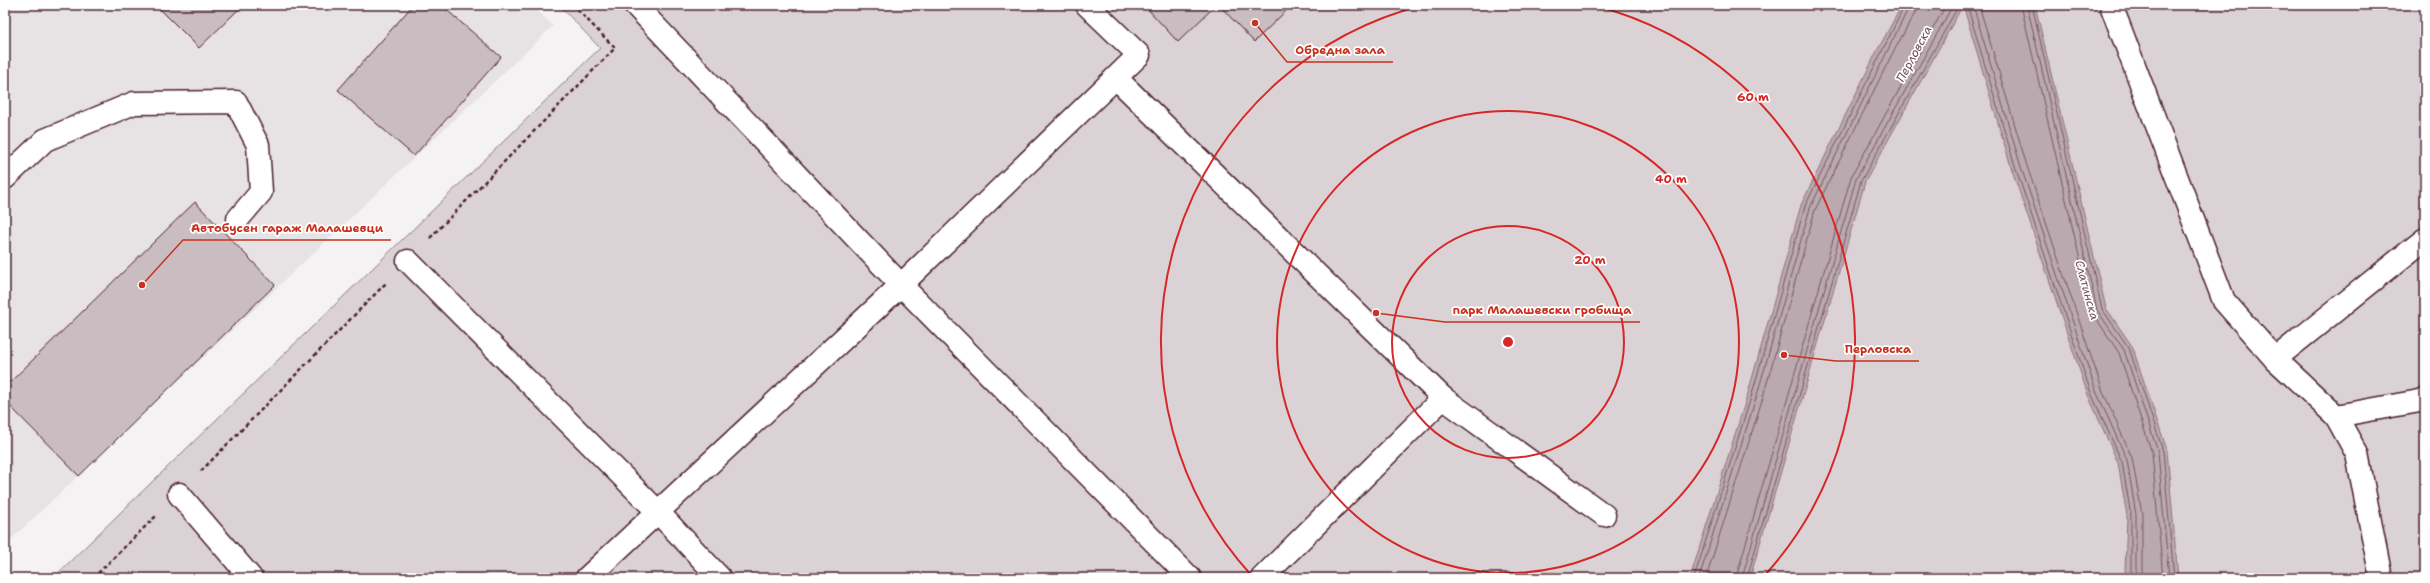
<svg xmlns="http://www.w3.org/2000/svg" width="2430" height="583" font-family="'Shantell Sans',sans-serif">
  <rect width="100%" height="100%" fill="#f4f2f2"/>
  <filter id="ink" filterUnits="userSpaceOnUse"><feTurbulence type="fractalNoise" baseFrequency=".025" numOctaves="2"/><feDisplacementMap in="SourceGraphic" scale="8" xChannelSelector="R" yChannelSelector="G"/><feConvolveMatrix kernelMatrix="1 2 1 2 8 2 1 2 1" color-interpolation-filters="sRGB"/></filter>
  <g filter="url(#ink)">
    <!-- built -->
    <path fill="#e7e2e3" d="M5 5H532L553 26 5 545Z"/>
    <!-- green -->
    <path fill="#dbd2d5" stroke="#927880" d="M559 5H2425V578H53L600 48Z"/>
    <!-- water -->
    <path fill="#baa9ae" stroke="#8d727a" d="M1902 5H2035L2106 308 2132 346 2167 450 2178 578H2127L2125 570 2127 516 2118 463 2088 395 2012 170 1963 5 1865 182 1750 578H1690L1748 393 1801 205 1877 51Z"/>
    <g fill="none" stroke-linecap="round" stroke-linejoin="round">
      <!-- shore -->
      <g stroke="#77565f" stroke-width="1">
        <path d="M1967 5 2016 169 2091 393 2122 462 2131 516V578"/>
        <path d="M1973 5 2021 167 2096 391 2127 460 2136 515V578"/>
        <path d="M1979 5 2027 166 2102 389 2132 458 2142 514V578"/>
        <path d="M2021 5 2092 312 2119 353 2152 453 2163 578"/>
        <path d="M2027 5 2097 310 2124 350 2158 452 2169 578"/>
        <path d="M2032 5 2102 309 2129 348 2163 451 2174 578"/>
        <path d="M1694 578 1752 394 1805 206 1905 5"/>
        <path d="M1699 578 1757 395 1810 208 1910 5"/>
        <path d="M1706 578 1763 397 1815 210 1890 58 1915 13 1916 5"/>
        <path d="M1736 578 1851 177 1946 5"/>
        <path d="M1742 578 1856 179 1953 5"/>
        <path d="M1747 578 1861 181 1959 5"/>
      </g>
    </g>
    <!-- building -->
    <g fill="#cabdc1" stroke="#4a1f2b">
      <path d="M156 5H243L199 48Z"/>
      <path d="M413 5H441L501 57 414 156 338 90Z"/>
      <path d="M1144 5H1216L1178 42Z"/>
      <path d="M1219 5H1292L1254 42Z"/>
      <path d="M195 202 275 285 79 476 5 401V387Z"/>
    </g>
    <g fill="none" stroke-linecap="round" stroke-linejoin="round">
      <!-- minor casing -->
      <g stroke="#4a1f2b" stroke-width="25">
        <g id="minor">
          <path d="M635 5 901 285 1190 578"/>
          <path d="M2111 5 2224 301 2275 359 2336 416 2357 454 2381 578"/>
          <path d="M1116 78 1443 398 1604 515"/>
          <path d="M5 178 45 140 134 103 236 102 258 145 261 192 238 219"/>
          <path d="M408 261 657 511 720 578"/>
          <path d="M2275 359 2425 239"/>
          <path d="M2336 416 2425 400"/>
          <path d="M179 494 251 578"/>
          <path d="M587 578 901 285 1139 55 1087 5"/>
          <path d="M1262 578 1443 398"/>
        </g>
      </g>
      <!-- path -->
      <g stroke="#4a1f2b" stroke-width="2.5" stroke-dasharray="4 3" stroke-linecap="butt">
        <path d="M430 238 615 48 573 5"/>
        <path d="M201 471 386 283"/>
        <path d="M93 578 157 515"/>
      </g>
      <!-- minor -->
      <use href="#minor" stroke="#fff" stroke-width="22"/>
    </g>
  </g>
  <!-- distance rings -->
  <g fill="none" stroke="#d62828" stroke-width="2">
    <circle cx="1508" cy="342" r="116"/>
    <circle cx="1508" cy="342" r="231"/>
    <path d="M1252 576A347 347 0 0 1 1424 5M1592 5A347 347 0 0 1 1764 576"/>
  </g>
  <g text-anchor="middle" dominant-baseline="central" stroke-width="3.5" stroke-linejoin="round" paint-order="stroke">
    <!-- water labels -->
    <g font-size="12" font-style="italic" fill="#714f59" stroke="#fff">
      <text transform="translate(1914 54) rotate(-62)">Перловска</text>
      <text transform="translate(2087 290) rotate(75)">Слатинска</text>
    </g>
  </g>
  <circle cx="1508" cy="342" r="6" fill="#d62828" stroke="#fff" stroke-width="2"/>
  <g font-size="12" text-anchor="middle" font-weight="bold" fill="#d62828" stroke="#fff" stroke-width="3.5" stroke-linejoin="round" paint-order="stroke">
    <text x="1753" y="101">60 m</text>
    <text x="1671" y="183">40 m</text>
    <text x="1590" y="264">20 m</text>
  </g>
  <!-- callouts -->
  <path fill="none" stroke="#c8321e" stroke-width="1.5" d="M1255 23L1287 62H1393M142 285L183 240H391M1376 313L1445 322H1640M1784 355L1836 361H1919"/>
  <g fill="#c8321e" stroke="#fff" stroke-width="1.5">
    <circle cx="1255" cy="23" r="4"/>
    <circle cx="142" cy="285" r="4"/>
    <circle cx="1376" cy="313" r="4"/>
    <circle cx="1784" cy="355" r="4"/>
  </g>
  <g font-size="12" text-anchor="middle" font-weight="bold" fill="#c8321e" stroke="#fff" stroke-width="3.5" stroke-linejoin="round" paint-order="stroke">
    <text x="1340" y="54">Обредна зала</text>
    <text x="287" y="232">Автобусен гараж Малашевци</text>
    <text x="1542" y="314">парк Малашевски гробища</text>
    <text x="1878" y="353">Перловска</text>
  </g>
  <!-- margin -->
  <rect width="2430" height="583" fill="none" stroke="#fff" stroke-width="20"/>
  <rect x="10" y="10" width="2410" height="563" fill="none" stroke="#4a1f2b" stroke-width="1.5" filter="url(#ink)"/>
</svg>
